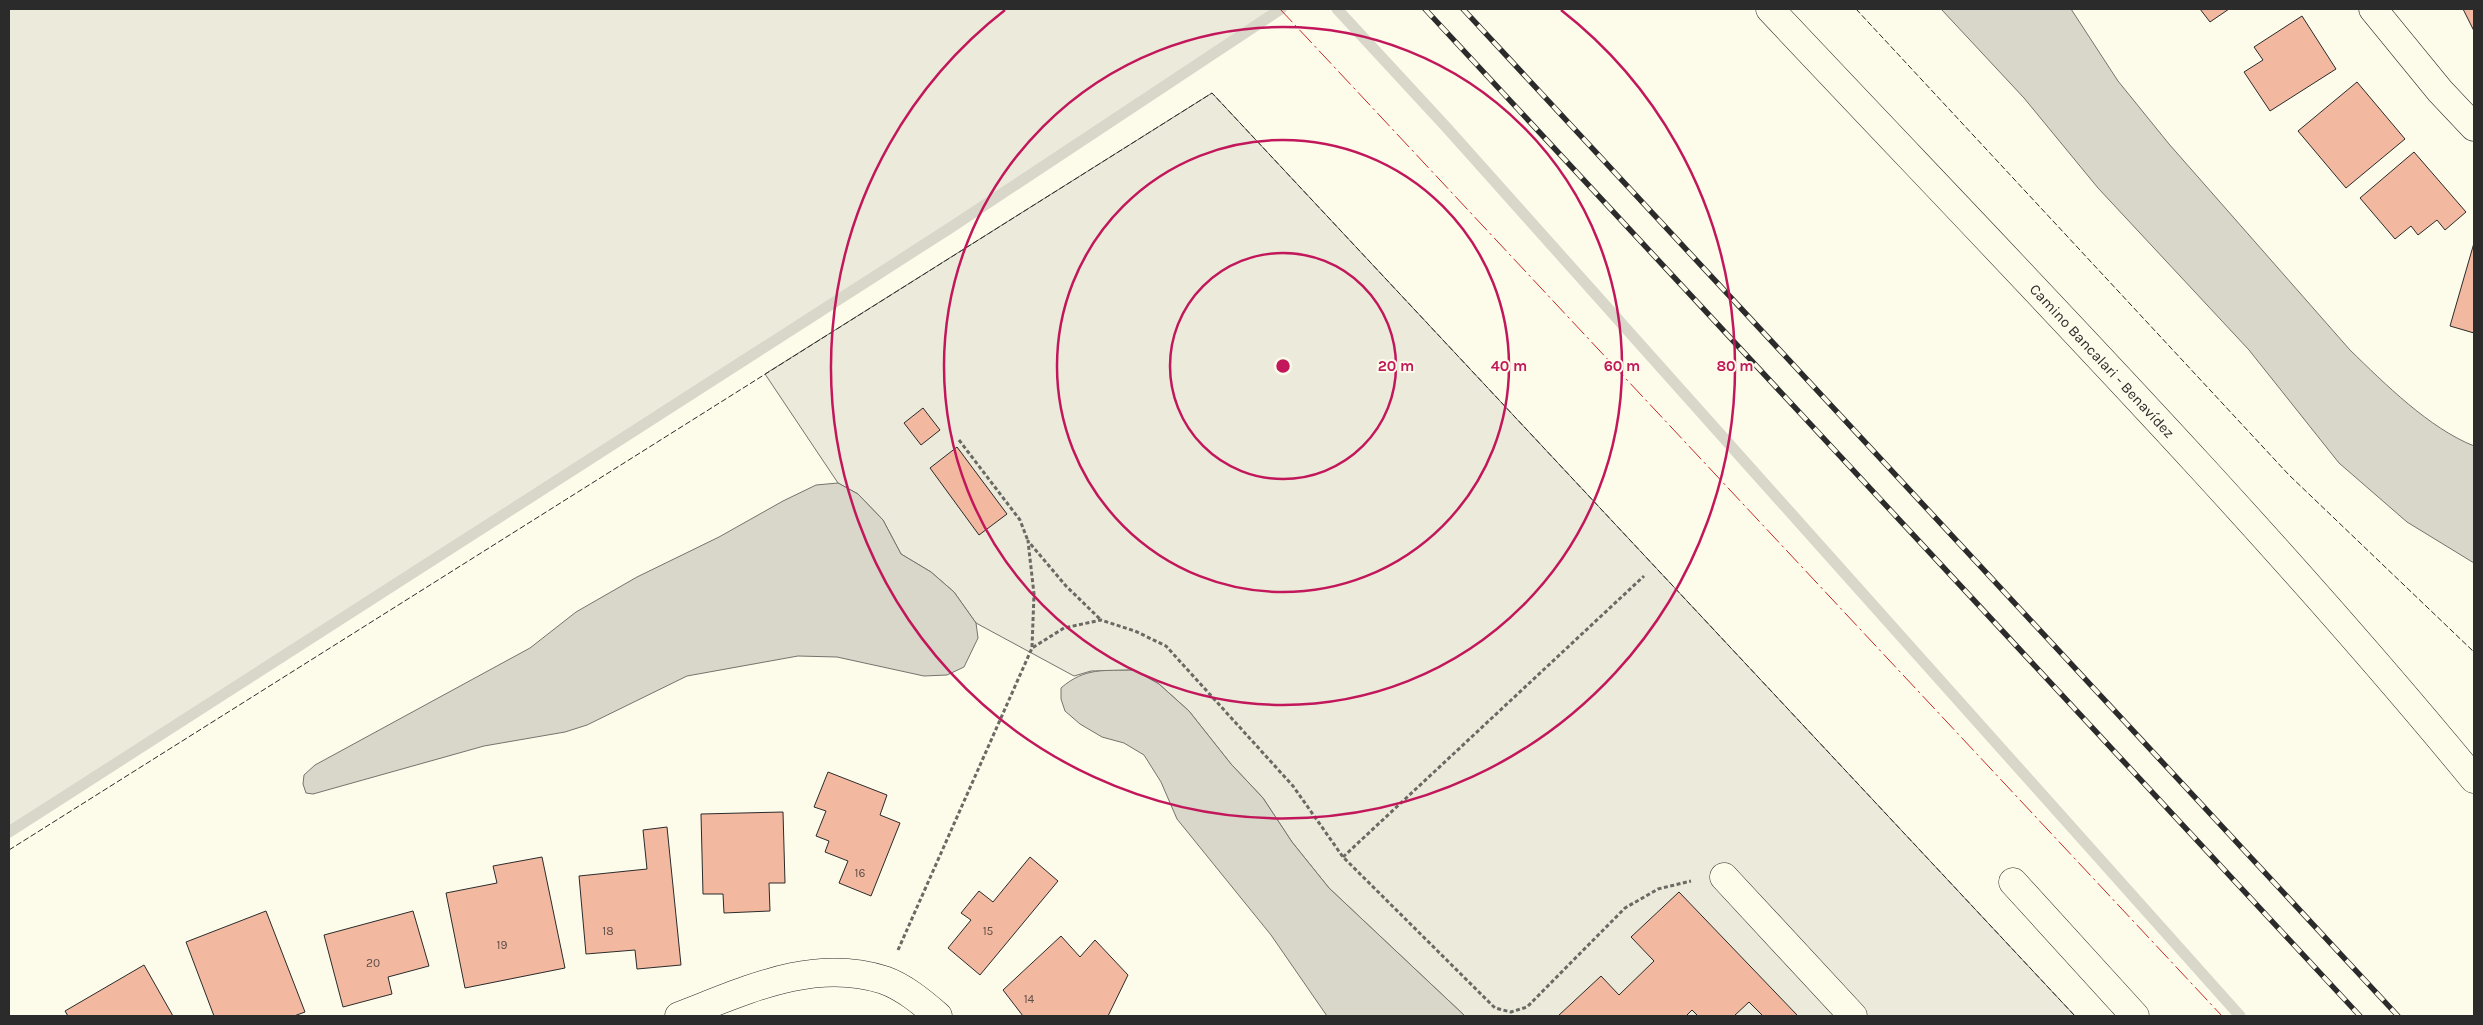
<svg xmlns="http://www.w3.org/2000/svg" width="2483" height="1025" font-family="Karla,sans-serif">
  <rect width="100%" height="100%" fill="#fdfbea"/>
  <!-- green -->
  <g fill="#ecebdb" stroke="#74746e">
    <path d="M9 9H1281L9 832Z"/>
    <path d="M1212 93 2075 1016H1465L1329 888 1292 842 1263 798 1231 764 1189 711 1159 684 1133 670 1091 671 1074 676 976 623 954 592 931 572 901 554 883 520 858 494 838 483 765 374Z"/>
  </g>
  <!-- water -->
  <g fill="#d8d7c9" stroke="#74746e">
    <path d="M1941 9H2071L2118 81 2169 144 2350 350C2385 384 2429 428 2474 446V563L2407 522 2339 463 2249 350 2098 188 2024 98Z"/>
    <path d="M838 483 858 494 883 520 901 554 931 572 954 592 976 623 978 638 964 667 947 675 924 676 837 657 798 656 687 676 587 725 565 732 484 746 313 794 306 793 303 784 304 775 315 765 530 648 576 612 637 577 719 537 783 501 816 485Z"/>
    <path d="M1134 670 1159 684 1189 711 1231 764 1263 798 1292 842 1329 888 1465 1016H1327L1271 935 1177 819 1161 782 1144 755 1124 743 1102 737 1080 724 1065 711 1061 699V688C1085 667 1104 671 1134 670Z"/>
  </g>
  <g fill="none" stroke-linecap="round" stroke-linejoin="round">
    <!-- stream -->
    <g stroke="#d8d7c9" stroke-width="11">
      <path d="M1337 9 1447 128 2240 1016"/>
      <path d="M9 832 950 228 1281 9"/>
    </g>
  </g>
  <!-- building -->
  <g fill="#f2b8a0" stroke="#2b2b2b">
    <path d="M2200 9H2229L2210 22Z"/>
    <path d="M2463 9H2474V31Z"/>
    <path d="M2302 16 2336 69 2270 111 2244 72 2263 60 2254 47Z"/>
    <path d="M2357 82 2405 139 2346 188 2298 131Z"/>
    <path d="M2414 152 2466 212 2445 230 2437 220 2418 235 2411 226 2395 239 2360 198Z"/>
    <path d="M2474 243V333L2450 326Z"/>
    <path d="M923 408 940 430 921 445 904 423Z"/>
    <path d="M957 447 1007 514 979 535 930 468Z"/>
    <path d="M828 772 887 795 880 815 900 823 871 896 839 883 848 861 825 852 829 841 816 836 826 811 814 807Z"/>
    <path d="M783 812 785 883H769L770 911 724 913 723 894H703L701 814Z"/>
    <path d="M667 827 681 965 637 969 635 950 586 954 579 876 647 869 643 830Z"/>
    <path d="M542 857 565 968 465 988 446 893 497 883 493 866Z"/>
    <path d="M1030 857 1058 881 980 975 948 948 971 920 961 913 979 891 993 902Z"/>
    <path d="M1679 892 1798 1016H1763L1749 1002 1734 1016H1698L1692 1010 1686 1016H1558L1601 976 1619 995 1654 961 1631 937Z"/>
    <path d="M266 911 305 1012 294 1016H214L186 942Z"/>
    <path d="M413 911 429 966 388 977 392 994 343 1007 324 935Z"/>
    <path d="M1061 936 1080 957 1095 940 1128 975 1108 1016H1023L1003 990Z"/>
    <path d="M144 965 173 1016H68L65 1011Z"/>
  </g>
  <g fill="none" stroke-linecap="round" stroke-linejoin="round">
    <!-- minor casing -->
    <g stroke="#2b2b2b" stroke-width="29">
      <g id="minor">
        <path d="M2373 9 2440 91 2474 127"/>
        <path d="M1724 877 1853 1016"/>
        <path d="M2013 882 2135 1016"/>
        <path d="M679 1016C745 991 813 957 884 980 904 987 923 1003 938 1016"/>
      </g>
    </g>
    <!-- major casing -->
    <g stroke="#2b2b2b" stroke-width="29">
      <path id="major" d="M1770 9C2008 262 2253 511 2474 779"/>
    </g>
    <!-- path -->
    <g stroke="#6a6964" stroke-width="3" stroke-dasharray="4 2.5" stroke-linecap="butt">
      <path d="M959 440 1020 520 1028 541"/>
      <path d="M1032 647 1034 594 1028 541 1066 586 1101 620"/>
      <path d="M1343 857 1644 576"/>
      <path d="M898 950 1032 648 1064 628 1101 620 1135 631 1166 646 1293 786 1343 857 1495 1008 1511 1012 1527 1007 1625 908 1658 889 1691 881"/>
    </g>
    <!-- minor -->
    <use href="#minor" stroke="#fdfbea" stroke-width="28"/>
    <!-- major -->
    <use href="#major" stroke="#fdfbea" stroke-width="28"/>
    <!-- rail casing -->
    <g stroke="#2b2b2b" stroke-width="5.5">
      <g id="rail">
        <path d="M1425 9 2360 1016"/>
        <path d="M1463 9 2398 1016"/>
      </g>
    </g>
    <!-- rail -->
    <use href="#rail" stroke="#fdfbea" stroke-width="4" stroke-dasharray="11" stroke-linecap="butt"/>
    <!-- fence -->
    <g stroke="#2b2b2b" stroke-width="1" stroke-dasharray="6 2.5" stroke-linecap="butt">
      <path d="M1856 9 2289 475 2474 652"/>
      <path d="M9 850 1212 93 2075 1016"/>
    </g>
    <!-- power -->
    <path stroke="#c62828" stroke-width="1" stroke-dasharray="18 4 2.5 4" stroke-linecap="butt" d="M1280 9 2222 1016"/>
  </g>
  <!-- distance rings -->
  <g fill="none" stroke="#c2185b" stroke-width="2.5">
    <circle cx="1283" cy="366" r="113"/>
    <circle cx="1283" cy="366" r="226"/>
    <circle cx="1283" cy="366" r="339"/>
    <path d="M1561 10A452 452 0 1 1 1005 10"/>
  </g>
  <g text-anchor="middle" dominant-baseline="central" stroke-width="4" stroke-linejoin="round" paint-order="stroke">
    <!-- number labels -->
    <g font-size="12" fill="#5d4e48">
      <text x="860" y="873">16</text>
      <text x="608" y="931">18</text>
      <text x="988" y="931">15</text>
      <text x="502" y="945">19</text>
      <text x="373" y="963">20</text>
      <text x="1029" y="999">14</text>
    </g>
    <!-- street labels -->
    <g font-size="15" fill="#2b2b2b" stroke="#fdfbea">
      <text transform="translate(2102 361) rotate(47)">Camino Bancalari - Benavídez</text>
    </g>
  </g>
  <circle cx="1283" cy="366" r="8" fill="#c2185b" stroke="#fdfbea" stroke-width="2.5"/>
  <g font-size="15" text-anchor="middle" font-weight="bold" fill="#c2185b" stroke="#fdfbea" stroke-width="4" stroke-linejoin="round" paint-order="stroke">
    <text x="1396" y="371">20 m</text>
    <text x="1509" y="371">40 m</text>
    <text x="1622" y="371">60 m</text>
    <text x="1735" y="371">80 m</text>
  </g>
  <!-- border -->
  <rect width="2483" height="1025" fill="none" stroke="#2b2b2b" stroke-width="20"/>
</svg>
